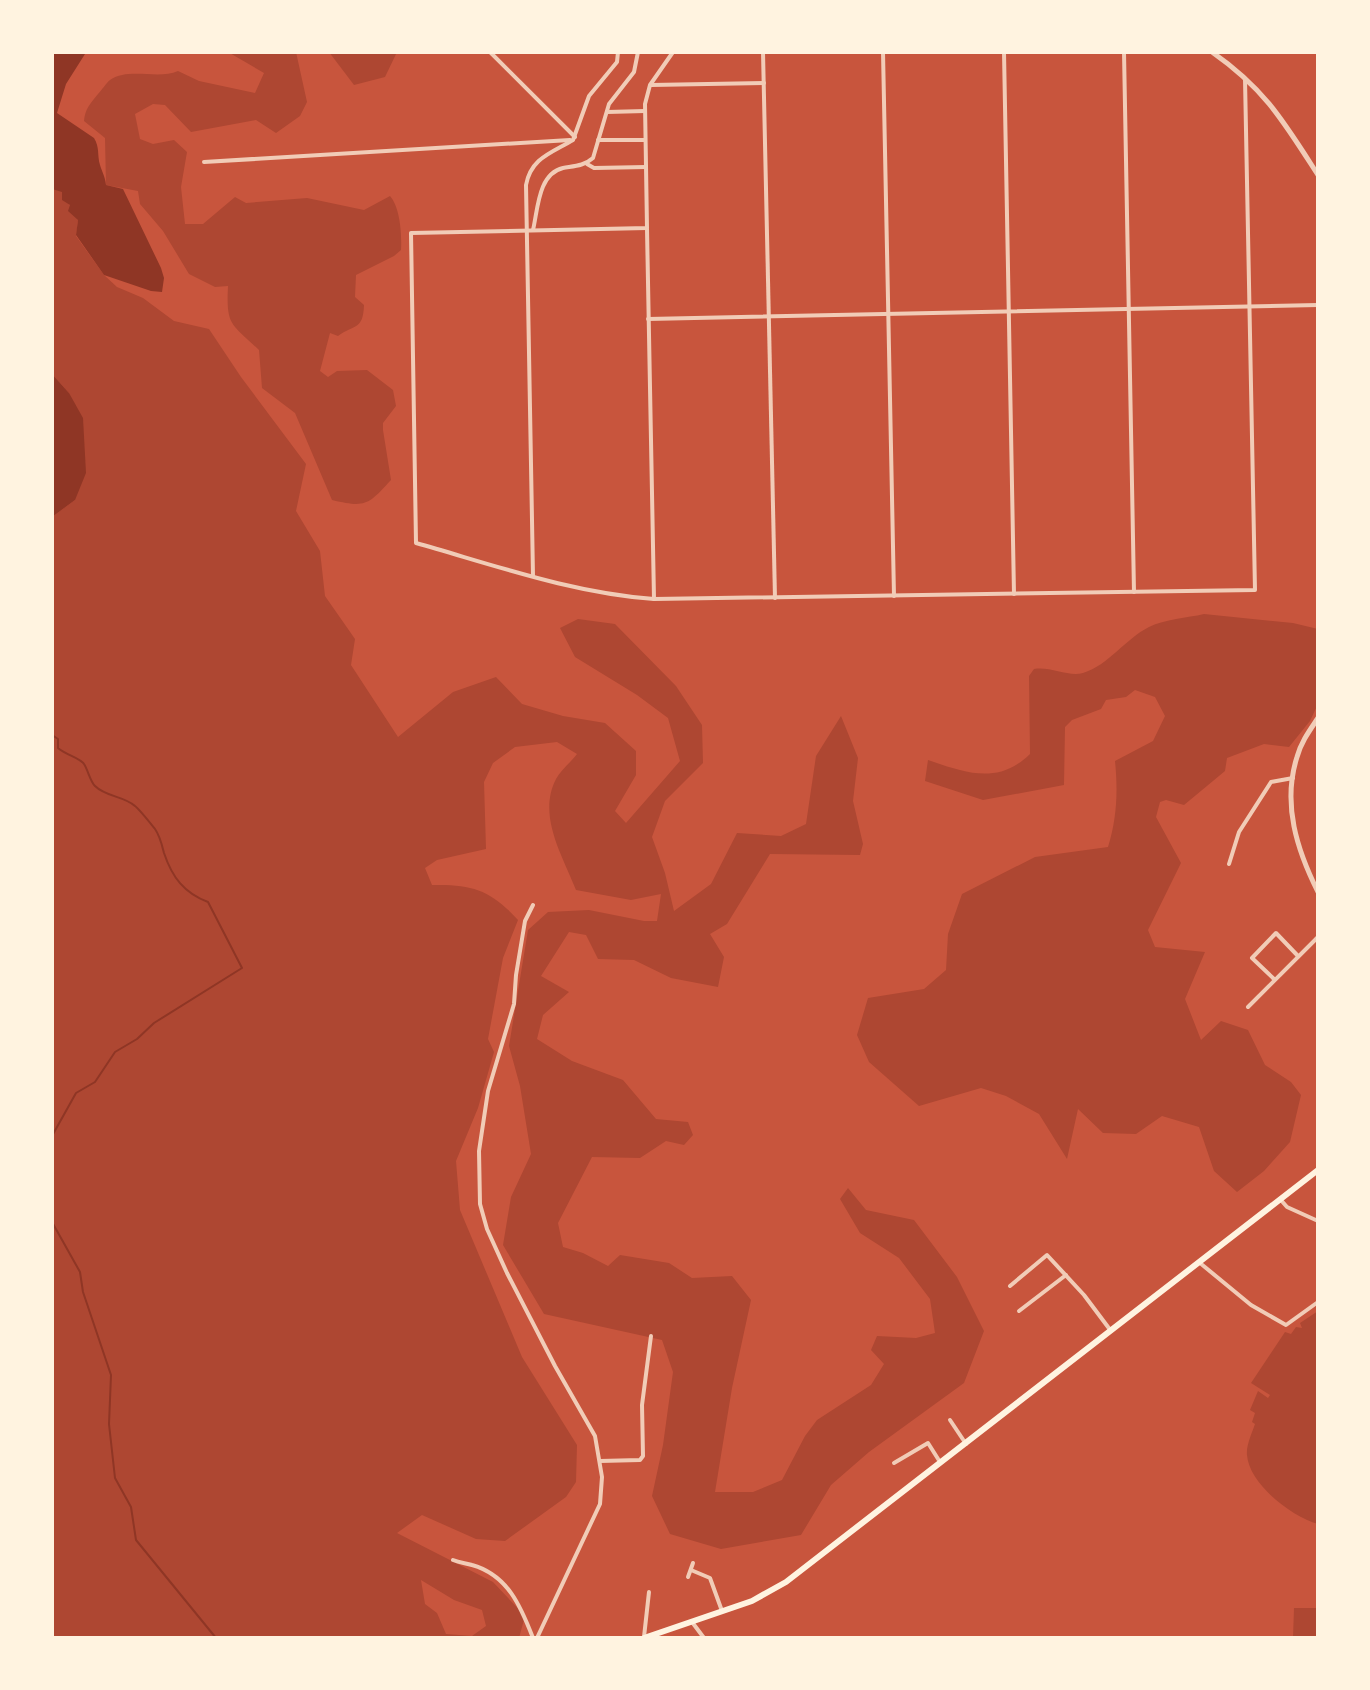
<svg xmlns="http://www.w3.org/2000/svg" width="1370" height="1690" font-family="'PT Sans Narrow',sans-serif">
  <rect width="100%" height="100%" fill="#c8553d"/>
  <!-- green -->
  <g fill="#ae4732" fill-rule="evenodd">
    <path d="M228 52H296L307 102 300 116 276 133 256 120 191 132 165 105 153 104 135 114 140 139 153 144 174 140 187 152 181 187 185 224H203L235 197 246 203 307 198 364 210 390 196C400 207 402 234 401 250L394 256 356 275 355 297 364 305C363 331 354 324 338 336L330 333 320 371 328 377 337 371 367 370 393 390 396 406 383 423V430L391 480C368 505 366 508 332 500L295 413 262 388 259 350C231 323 226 326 228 286L215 287 189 274 163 231 140 204 138 191 106 185 105 138 84 121C85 109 90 104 98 94 102 90 106 83 110 80 129 67 158 80 178 71L199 81 255 93 264 73Z"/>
    <path d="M329 52H397L385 77 354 85Z"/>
    <path d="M52 189 62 191 78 220 76 236 104 275 117 287 143 298 174 321 209 329 241 377 306 464 296 511 320 551 325 596 355 639 351 665 398 737 453 692 496 677 522 704 563 716 605 723 636 751V775L615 811 626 823 680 761 668 718 637 695 575 657 560 628 578 619 615 624 676 686 702 725 703 763 665 801 652 837 665 873 674 911 711 884 737 833 781 836 806 824 816 756 841 716 858 758 853 801 863 844 860 855 770 854 727 924 710 934 724 957 718 987 671 978 634 960 598 959 586 935 569 932 541 976 569 992 543 1015 537 1039 572 1061 623 1080 656 1119 688 1122 693 1135 684 1145 666 1141 640 1158 592 1157 558 1223 563 1247 583 1253 608 1266 620 1255 669 1263 692 1278 732 1276 751 1300 732 1388 715 1492H753L782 1480 805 1436 817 1420 871 1385 884 1364 871 1350 877 1336 916 1338 935 1333 930 1299 899 1258 860 1233 840 1199 848 1188 866 1210 914 1220 957 1277 984 1331 964 1383 869 1452 831 1485 801 1535 721 1549 670 1534 652 1496 663 1445 673 1372 662 1340 544 1314 503 1245 511 1197 531 1154 520 1086 509 1046 528 930 548 912 589 910 644 921H657L661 894 631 900 576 890C563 856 537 816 556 779 561 770 571 762 577 754L557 742 515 747 493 763 484 782 486 849 437 860 425 868 432 885C472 884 491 890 518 920L503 958 488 1039 494 1052 478 1108 456 1161 460 1210 522 1357 577 1445 576 1482 566 1497 505 1541 476 1539 422 1515 397 1533 493 1582 525 1616 519 1638H52V517L75 500 69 393 52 374ZM421 1580 454 1600 482 1610 486 1626 472 1636 446 1634 437 1613 425 1604Z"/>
    <path d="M1204 614 1293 623 1318 629V704L1310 721 1289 747 1264 744 1227 758 1225 771 1184 805 1166 800 1160 802 1156 817 1181 863 1148 930 1155 947 1205 952 1185 999 1201 1040 1221 1021 1248 1030 1265 1065 1291 1082 1301 1095 1290 1142 1264 1171 1237 1192 1214 1171 1199 1127 1162 1116 1136 1134 1103 1133 1078 1109 1067 1159 1039 1114 1006 1096 981 1088 919 1106 869 1062 857 1035 868 998 924 989 946 970 948 934 962 894 1035 857 1108 847C1117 818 1118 791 1115 761L1153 741 1165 716 1155 697 1135 690 1126 697 1106 700 1101 709 1072 720 1065 727 1064 785 983 800 925 781 928 760C966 773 998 785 1030 754L1029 676 1034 669C1050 666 1068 677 1083 673 1109 665 1125 639 1149 627 1165 619 1187 618 1204 614Z"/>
    <path d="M1318 1311V1524C1292 1517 1249 1484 1247 1455 1246 1445 1252 1433 1255 1424L1252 1422 1255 1413 1250 1410 1258 1391 1268 1398 1270 1395 1251 1383 1285 1332 1291 1334 1296 1327 1302 1328 1300 1323Z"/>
    <path d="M1294 1608H1318V1638H1293Z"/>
  </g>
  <!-- water -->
  <g fill="#8f3625">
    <path d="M52 52H96L85 54 66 84 57 113 94 138C100 148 97 155 100 165 102 172 105 176 106 185L123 189 161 268 164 278 162 292 151 291 104 275 76 235 78 220 68 211 70 205 62 200V192L52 189Z"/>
    <path d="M52 374 69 393 83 418 86 473 75 500 52 517Z"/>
  </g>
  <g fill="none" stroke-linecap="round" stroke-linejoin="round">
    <!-- stream -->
    <g stroke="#8f3625" stroke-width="2">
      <path d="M52 735 58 739V748C66 755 80 758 84 764 88 770 90 781 95 786 106 797 124 796 135 806 140 810 151 824 155 829 160 836 162 845 164 853 172 877 184 893 208 902L242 968 154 1023 137 1039 115 1052 95 1082 76 1093 52 1136"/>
      <path d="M52 1222 80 1272 83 1292 111 1375 109 1424 115 1478 131 1507 136 1540 216 1638"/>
    </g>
    <!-- minor -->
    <g stroke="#f1ccb7" stroke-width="4">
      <path d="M490 52 575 137"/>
      <path d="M673 52 650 85 645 104 647 228 411 233 416 543C494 565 572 593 654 599L1255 590 1245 79"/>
      <path d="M763 52 775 598"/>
      <path d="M883 52 894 596"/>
      <path d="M1004 52 1014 594"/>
      <path d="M1124 52 1134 592"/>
      <path d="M651 85 764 83"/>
      <path d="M607 112 645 111"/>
      <path d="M598 140H645"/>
      <path d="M204 162 570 140"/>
      <path d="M587 164 594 168 646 167"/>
      <path d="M647 229 654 599"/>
      <path d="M533 230C538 209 538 174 563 168 574 166 584 166 593 158L609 104 634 72 638 52"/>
      <path d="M648 319 1318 305"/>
      <path d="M533 576 526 185C531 158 551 153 573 140L589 96 617 62 618 52"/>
      <path d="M1229 864 1239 832 1271 782 1293 778"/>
      <path d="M533 905 525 921 516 975 514 1004 488 1091 479 1151 480 1204 487 1229 507 1273 555 1366 595 1436 602 1477 600 1504 537 1638"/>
      <path d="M1274 979 1252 958 1276 933 1298 956"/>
      <path d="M1248 1007 1318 937"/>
      <path d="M1280 1199 1287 1207 1318 1221"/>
      <path d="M1200 1263 1251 1305 1286 1325 1318 1302"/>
      <path d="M1010 1286 1047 1255 1084 1295 1111 1331"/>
      <path d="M1019 1311 1066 1275"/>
      <path d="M950 1420 966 1444"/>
      <path d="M600 1461 640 1460 643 1456 642 1405 651 1336"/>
      <path d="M894 1463 928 1443 940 1462"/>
      <path d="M453 1560C460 1563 466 1563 472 1565 508 1575 521 1607 533 1638"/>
      <path d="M691 1570 710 1578 722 1611"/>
      <path d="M688 1577 693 1563"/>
      <path d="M692 1622 704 1638"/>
      <path d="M644 1637 649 1592"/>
    </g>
    <!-- tertiary -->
    <g stroke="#f1ccb7" stroke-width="5">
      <path d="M1212 52C1265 89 1284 122 1318 175"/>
      <path d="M1318 718C1310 730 1301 742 1297 757 1282 804 1297 850 1318 892"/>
    </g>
    <!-- trunk -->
    <path stroke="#fff3e0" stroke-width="6" d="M644 1638 752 1601 786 1582 1318 1170"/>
  </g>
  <!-- border -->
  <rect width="1370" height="1690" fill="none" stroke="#fff3e0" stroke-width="108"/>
</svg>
